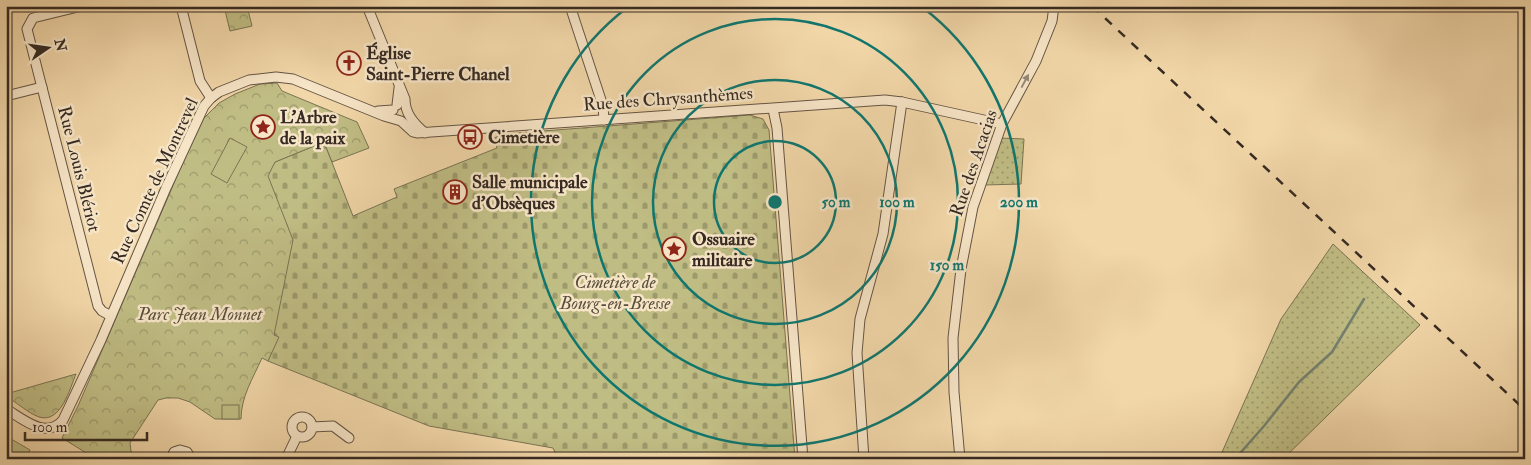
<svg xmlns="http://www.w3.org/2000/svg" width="1531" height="465" font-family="'IM FELL Double Pica',serif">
  <defs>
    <pattern id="grass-dots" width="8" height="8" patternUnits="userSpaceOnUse" patternTransform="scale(1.25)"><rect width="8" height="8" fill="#c0bd84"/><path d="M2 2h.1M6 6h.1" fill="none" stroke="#9d9a6c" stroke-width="1.8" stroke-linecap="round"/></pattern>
    <pattern id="cemetery-stones" width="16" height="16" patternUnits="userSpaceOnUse" patternTransform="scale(1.25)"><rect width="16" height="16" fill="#c0bd84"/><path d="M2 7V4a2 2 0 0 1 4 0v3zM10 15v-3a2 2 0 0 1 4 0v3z" fill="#9d9a6c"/></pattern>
    <pattern id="park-crowns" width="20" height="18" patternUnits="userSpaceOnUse" patternTransform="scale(1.25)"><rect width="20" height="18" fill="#c0bd84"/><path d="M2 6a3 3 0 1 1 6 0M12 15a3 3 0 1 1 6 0" fill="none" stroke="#9d9a6c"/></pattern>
  </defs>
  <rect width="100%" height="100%" fill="#f2d7a9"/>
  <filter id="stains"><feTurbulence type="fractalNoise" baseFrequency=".004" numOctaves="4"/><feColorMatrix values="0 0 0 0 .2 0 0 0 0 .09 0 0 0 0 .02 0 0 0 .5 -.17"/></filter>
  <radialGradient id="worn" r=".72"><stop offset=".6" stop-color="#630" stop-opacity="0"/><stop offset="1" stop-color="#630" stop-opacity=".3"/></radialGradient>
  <!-- grass -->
  <g fill="url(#grass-dots)" stroke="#7a7454">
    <path d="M1000 138 1024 139 1021 184 985 185Z"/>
    <path d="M1333 244 1420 325 1283 459H1219L1281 319Z"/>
  </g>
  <!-- cemetery -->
  <path fill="url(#cemetery-stones)" stroke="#7a7454" d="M750 115 763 119 769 130 795 459H558L553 448 429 426 268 361 278 338 274 335 267 176 275 162 324 142 353 216 397 197 394 189 497 148 494 138 504 134Z"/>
  <!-- park -->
  <g fill="url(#park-crowns)" stroke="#7a7454">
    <path d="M224 6H247L252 26 230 31Z"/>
    <path d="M277 83 282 91 357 122 369 148 332 162 324 142 275 162 268 176 293 240 274 335 279 337 268 361 262 358C253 378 241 397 241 419H215L190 402 178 398H166L158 400 130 443 132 459H96L62 438 78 406 178 174 204 118 219 103 235 94 260 84Z"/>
    <path d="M76 374C70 388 61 424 39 417 28 413 16 402 6 396V394Z"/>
  </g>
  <!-- pitch -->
  <g fill="#c0bd84" stroke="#7a7454">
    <path d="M230 138 247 147 227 183 211 174Z"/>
    <rect x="222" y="405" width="17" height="14"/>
    <path d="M6 436 30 450 26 459H6Z"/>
  </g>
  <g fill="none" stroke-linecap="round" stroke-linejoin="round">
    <!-- stream -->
    <path stroke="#738070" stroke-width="2.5" d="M1235 459 1264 426 1299 382 1332 352 1364 299"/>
    <!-- minor casing -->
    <g stroke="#645544" stroke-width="11">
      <g id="minor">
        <path d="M82 6 33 18 27 29 98 306 102 311 111 316"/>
        <path d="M181 6 200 81 211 98"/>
        <path d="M367 6 405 99C405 113 413 123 425 133"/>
        <path d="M570 6 603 106 604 120"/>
        <path d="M6 96 42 87"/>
        <path d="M397 105 399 88"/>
        <path d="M773 109 777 128 803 459"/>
        <path d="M378 111 393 110"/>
        <path d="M6 409C23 419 46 440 63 420L101 340 166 188 204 106 211 98 219 92 249 80 276 77 293 79 384 116 401 121 413 132 417 133 885 100 902 102 1002 124"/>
        <circle cx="302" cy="427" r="10"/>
        <path d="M312 427 333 426 349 438"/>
        <path d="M171 459 174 452 180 450 187 452 191 459"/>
        <path d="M286 459 297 436"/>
        <path d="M864 459 857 353 860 319 883 234 902 102"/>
        <path d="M960 459 954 392 953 338 961 269 973 207 1002 124 1036 61 1052 21 1054 6"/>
      </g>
    </g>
    <!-- minor -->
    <use href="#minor" stroke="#f7e5c7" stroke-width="9"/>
    <!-- rail -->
    <path stroke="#352a23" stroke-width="2.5" stroke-dasharray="9 9" stroke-linecap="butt" d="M1092 6 1525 410"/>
  </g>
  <!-- one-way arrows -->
  <defs><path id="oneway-solid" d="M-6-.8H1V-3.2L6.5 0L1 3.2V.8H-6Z" transform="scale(1.25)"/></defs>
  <use fill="#968875" href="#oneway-solid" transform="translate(1025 81) rotate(-62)"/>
  <!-- distance rings -->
  <g fill="none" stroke="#0f766e" stroke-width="2.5">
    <circle cx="775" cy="202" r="61"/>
    <circle cx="775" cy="202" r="122"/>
    <circle cx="775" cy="202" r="183"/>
    <path d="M922 7A244 244 0 1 1 628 7"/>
  </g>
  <!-- icons -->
  <defs>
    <g id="church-ring" transform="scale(1.25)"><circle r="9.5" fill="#f7e5c7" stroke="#8f2418" stroke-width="1.5"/><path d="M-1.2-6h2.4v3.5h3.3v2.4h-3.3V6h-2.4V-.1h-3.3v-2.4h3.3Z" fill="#8f2418"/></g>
    <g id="sight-ring" transform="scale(1.25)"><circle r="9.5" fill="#f7e5c7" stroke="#8f2418" stroke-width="1.5"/><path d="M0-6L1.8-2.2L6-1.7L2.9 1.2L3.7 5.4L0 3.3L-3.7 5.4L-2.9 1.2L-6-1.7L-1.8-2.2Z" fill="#8f2418"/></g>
    <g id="bus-ring" transform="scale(1.25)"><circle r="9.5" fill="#f7e5c7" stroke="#8f2418" stroke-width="1.5"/><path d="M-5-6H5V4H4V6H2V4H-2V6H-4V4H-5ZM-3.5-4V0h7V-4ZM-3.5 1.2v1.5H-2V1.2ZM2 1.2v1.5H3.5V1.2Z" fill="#8f2418"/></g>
    <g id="building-ring" transform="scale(1.25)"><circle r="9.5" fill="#f7e5c7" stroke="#8f2418" stroke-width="1.5"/><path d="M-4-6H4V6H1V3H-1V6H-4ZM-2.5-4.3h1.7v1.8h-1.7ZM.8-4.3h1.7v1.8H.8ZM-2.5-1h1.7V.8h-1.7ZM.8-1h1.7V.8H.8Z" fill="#8f2418"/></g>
  </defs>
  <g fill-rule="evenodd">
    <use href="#church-ring" x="349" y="63"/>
    <use href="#sight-ring" x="263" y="127"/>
    <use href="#bus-ring" x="470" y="137"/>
    <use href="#building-ring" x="455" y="192"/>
    <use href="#sight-ring" x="674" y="249"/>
  </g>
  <g text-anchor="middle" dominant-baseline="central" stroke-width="5" stroke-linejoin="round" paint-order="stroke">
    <!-- poi labels -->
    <g font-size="18" font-weight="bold" fill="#352a23" stroke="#f7e5c7" text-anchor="start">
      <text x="366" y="53">Église<tspan x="366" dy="21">Saint-Pierre Chanel</tspan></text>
      <text x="280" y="117">L'Arbre<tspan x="280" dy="21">de la paix</tspan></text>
      <text x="488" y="137">Cimetière</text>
      <text x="472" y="182">Salle municipale<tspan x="472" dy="21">d'Obsèques</tspan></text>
      <text x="692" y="239">Ossuaire<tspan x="692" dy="21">militaire</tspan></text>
    </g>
    <!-- street labels -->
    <g font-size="18" fill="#352a23" stroke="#f7e5c7">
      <text transform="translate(668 99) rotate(-4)">Rue des Chrysanthèmes</text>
      <text transform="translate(974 163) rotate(-71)">Rue des Acacias</text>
      <text transform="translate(79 169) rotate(76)">Rue Louis Blériot</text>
      <text transform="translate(155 181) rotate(-65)">Rue Comte de Montrevel</text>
    </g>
    <!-- park labels -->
    <g font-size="18" font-style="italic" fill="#584f3b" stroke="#f7e5c7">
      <text x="615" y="282">Cimetière de<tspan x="615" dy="21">Bourg-en-Bresse</tspan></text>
      <text x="200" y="314">Parc Jean Monnet</text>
    </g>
  </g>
  <circle cx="775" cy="202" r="8" fill="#0f766e" stroke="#f7e5c7" stroke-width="2.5"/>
  <g font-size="15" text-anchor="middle" font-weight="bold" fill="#0f766e" stroke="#f7e5c7" stroke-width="5" stroke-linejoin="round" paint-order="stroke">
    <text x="836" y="207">50 m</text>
    <text x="897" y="207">100 m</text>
    <text x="1019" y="207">200 m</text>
    <text x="947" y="270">150 m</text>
  </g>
  <!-- margin -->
  <rect width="1531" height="465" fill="none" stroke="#f2d7a9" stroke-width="25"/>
  <rect x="8" y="8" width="1516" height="450" fill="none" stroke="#352a23" stroke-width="2.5"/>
  <rect x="12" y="12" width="1506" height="440" fill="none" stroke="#352a23"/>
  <!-- north arrow -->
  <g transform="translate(48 48) rotate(77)" stroke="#f7e5c7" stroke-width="4" paint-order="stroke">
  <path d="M0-4L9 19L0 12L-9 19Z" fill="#352a23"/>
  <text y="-8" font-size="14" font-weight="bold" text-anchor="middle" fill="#352a23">N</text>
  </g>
  <!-- scale -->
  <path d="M25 432v8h122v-8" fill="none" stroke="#352a23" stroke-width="2.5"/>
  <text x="32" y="432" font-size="15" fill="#352a23" stroke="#f7e5c7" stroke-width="4" paint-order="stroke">100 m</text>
  <rect width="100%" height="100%" filter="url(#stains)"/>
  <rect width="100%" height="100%" fill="url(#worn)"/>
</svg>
